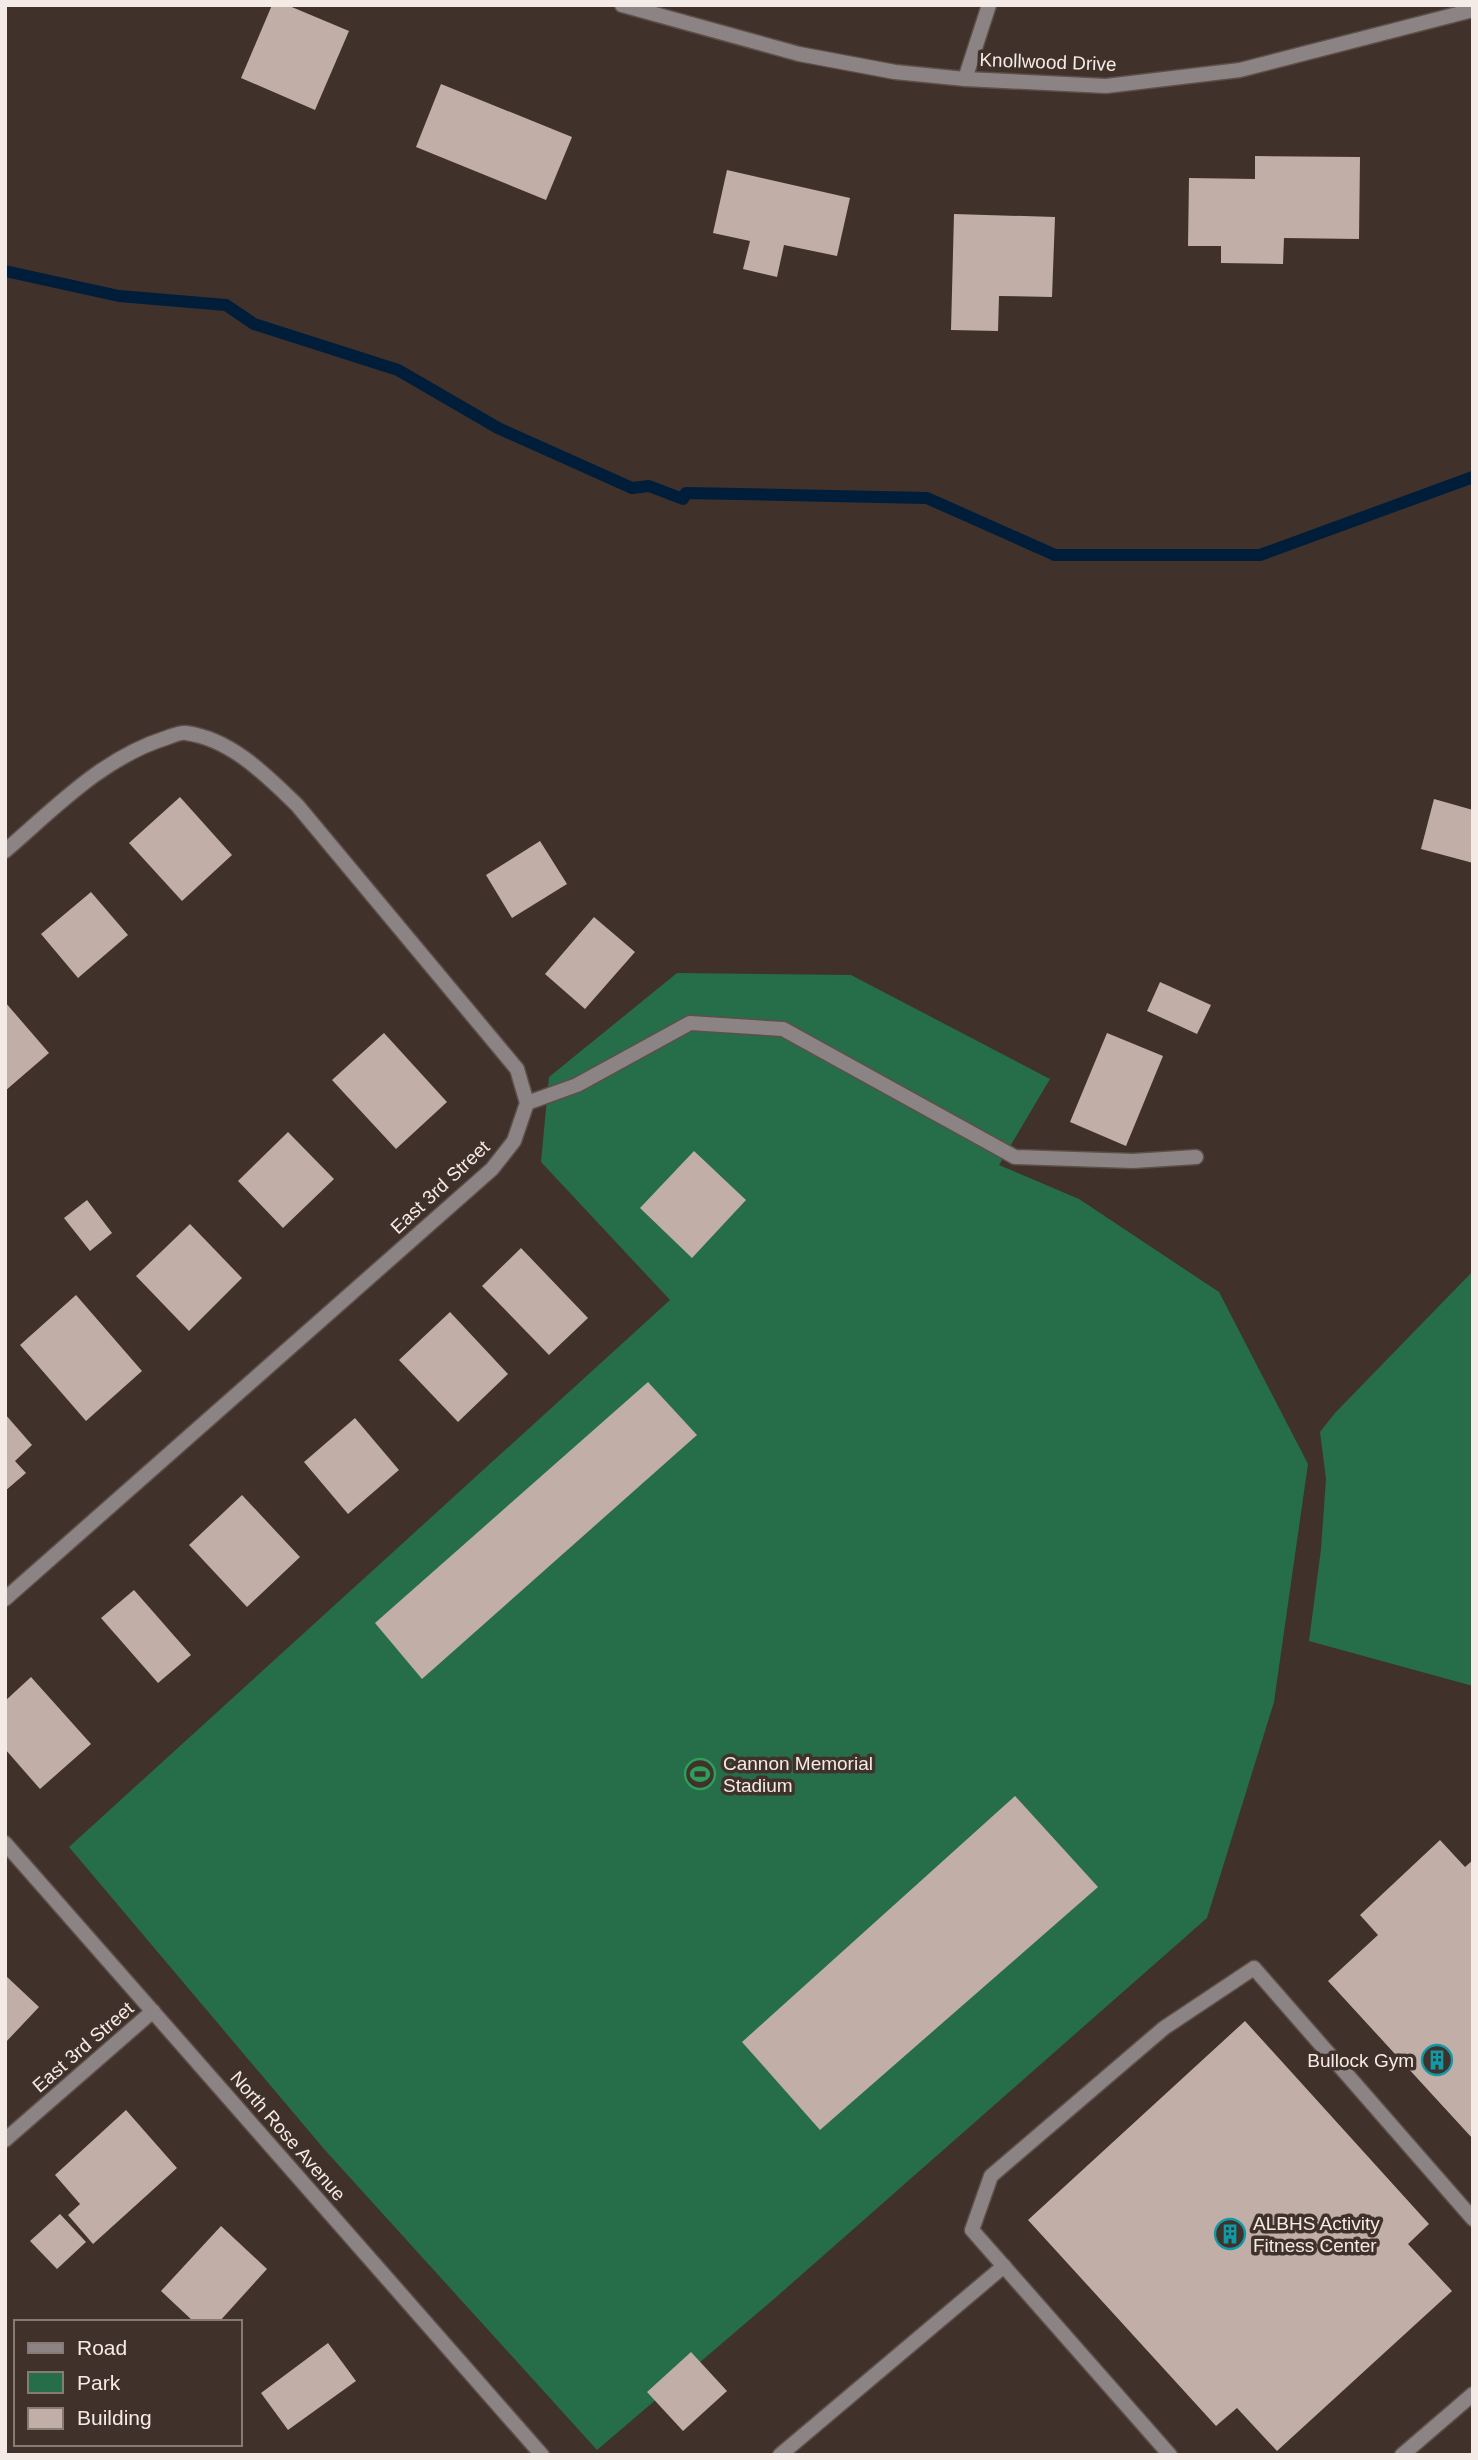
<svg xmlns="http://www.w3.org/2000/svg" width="1478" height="2460" font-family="Helvetica,sans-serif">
  <rect width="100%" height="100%" fill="#40312b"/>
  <!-- green -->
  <g fill="#266d4a">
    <path d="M677 973 851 975 1050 1079 999 1165 1079 1199 1219 1292 1308 1464 1274 1702 1207 1918 774 2299 597 2450 324 2149 69 1847 670 1300 541 1162 549 1077Z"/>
    <path d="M1473 1271V1686L1309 1641 1321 1549 1326 1479 1320 1432 1335 1413Z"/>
  </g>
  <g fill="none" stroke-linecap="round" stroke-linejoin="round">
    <!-- stream -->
    <path stroke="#001e39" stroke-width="12" d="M5 271 119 296 226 305 254 324 398 370 498 428 632 488 649 486 683 499 686 493 927 498 1055 555H1260L1473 477"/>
  </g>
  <!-- building -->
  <g fill="#c1aea6">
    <path d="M272 5H287L349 31 315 110 241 78Z"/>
    <path d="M441 84 572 137 546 200 416 147Z"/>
    <path d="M1255 156 1360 157 1359 239 1284 238 1283 264 1221 263V246H1188L1189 178 1255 179Z"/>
    <path d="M727 170 850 198 837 256 784 245 777 277 743 269 750 241 713 233Z"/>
    <path d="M954 214 1055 217 1052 297 999 296 998 331 951 330Z"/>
    <path d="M180 797 232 855 182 901 129 843Z"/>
    <path d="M1434 799 1473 810V863L1421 849Z"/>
    <path d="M540 841 567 884 512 918 486 875Z"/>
    <path d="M91 892 128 935 78 978 41 934Z"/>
    <path d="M594 917 635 952 585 1009 545 974Z"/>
    <path d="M1160 982 1211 1005 1197 1034 1147 1011Z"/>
    <path d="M5 1002 49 1053 5 1091Z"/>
    <path d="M384 1033 447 1102 396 1149 332 1080Z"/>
    <path d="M1107 1033 1163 1056 1126 1146 1070 1122Z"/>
    <path d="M288 1132 334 1179 283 1228 238 1181Z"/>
    <path d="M694 1151 746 1200 692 1258 640 1208Z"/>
    <path d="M87 1200 112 1233 90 1251 64 1218Z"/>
    <path d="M190 1224 242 1278 189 1331 136 1276Z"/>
    <path d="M521 1248 588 1318 549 1355 482 1286Z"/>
    <path d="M76 1295 142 1371 86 1421 20 1345Z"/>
    <path d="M450 1312 508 1374 458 1422 399 1360Z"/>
    <path d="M648 1382 697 1435 422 1679 375 1623Z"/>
    <path d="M5 1414 32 1445 15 1461 26 1473 5 1491Z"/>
    <path d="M355 1418 399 1470 348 1514 304 1462Z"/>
    <path d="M242 1495 300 1557 247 1607 189 1545Z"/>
    <path d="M134 1590 191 1655 158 1683 101 1618Z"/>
    <path d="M31 1677 91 1744 40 1789 5 1749V1701Z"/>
    <path d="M1015 1796 1098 1887 820 2130 742 2042Z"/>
    <path d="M1440 1840 1465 1867 1473 1860V2139L1328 1981 1378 1935 1360 1915Z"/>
    <path d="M5 1975 39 2007 5 2043Z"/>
    <path d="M1245 2021 1429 2224 1408 2244 1452 2291 1277 2451 1237 2408 1216 2426 1028 2220Z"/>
    <path d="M126 2110 177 2168 93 2244 68 2215 80 2204 55 2175Z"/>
    <path d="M60 2214 86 2242 57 2269 30 2241Z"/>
    <path d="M221 2226 267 2269 219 2322H194L161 2291Z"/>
    <path d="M328 2343 356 2381 288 2430 261 2393Z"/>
    <path d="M691 2352 727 2391 683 2431 647 2392Z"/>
  </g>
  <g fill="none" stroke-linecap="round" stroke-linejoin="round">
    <!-- service casing -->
    <g stroke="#5d4f49" stroke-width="17">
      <g id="service">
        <path d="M527 1103 577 1085 690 1023 783 1029 1015 1157 1133 1161 1196 1157"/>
        <path d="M780 2455 1004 2266"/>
        <path d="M1170 2455 972 2230 991 2176 1164 2028 1254 1968 1473 2219"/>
        <path d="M1402 2455 1473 2394"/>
      </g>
    </g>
    <!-- minor casing -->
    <g stroke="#5d4f49" stroke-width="17">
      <g id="minor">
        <path d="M622 5 799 54 895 72 965 79 1106 86 1240 70 1473 10"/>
        <path d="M965 79 989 5"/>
        <path d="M5 851C55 808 102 758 166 738 172 736 180 732 186 733 231 739 266 775 297 805L517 1069 527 1103 514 1141 492 1169 5 1599"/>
        <path d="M5 1843 542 2455"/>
        <path d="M5 2140 153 2011"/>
      </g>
    </g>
    <!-- service -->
    <use href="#service" stroke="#8c8384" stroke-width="14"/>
    <!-- minor -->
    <use href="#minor" stroke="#8c8384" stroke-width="14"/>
  </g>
  <!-- icons -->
  <defs>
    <g id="stadium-ring" transform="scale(1.575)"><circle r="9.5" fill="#40312b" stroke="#2e9e5b" stroke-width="1.5"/><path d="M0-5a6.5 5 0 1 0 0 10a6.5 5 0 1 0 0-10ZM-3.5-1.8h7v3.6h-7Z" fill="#2e9e5b"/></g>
    <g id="building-ring" transform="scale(1.575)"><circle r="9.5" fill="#40312b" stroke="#0f9aa8" stroke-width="1.5"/><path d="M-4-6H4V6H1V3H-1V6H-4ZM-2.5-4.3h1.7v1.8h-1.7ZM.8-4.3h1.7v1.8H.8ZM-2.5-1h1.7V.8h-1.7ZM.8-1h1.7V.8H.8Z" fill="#0f9aa8"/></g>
  </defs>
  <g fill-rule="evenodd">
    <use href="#stadium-ring" x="700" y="1774"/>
    <use href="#building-ring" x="1437" y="2060"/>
    <use href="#building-ring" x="1230" y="2234"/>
  </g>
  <g text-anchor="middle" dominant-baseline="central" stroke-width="7" stroke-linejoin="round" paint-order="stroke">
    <!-- street labels -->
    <g font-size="19" fill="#f5ebe6" stroke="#40312b">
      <text transform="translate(1048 62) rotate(2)">Knollwood Drive</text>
      <text transform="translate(440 1187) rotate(-43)">East 3rd Street</text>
      <text transform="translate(83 2047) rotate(-41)">East 3rd Street</text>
      <text transform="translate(288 2136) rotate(49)">North Rose Avenue</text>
    </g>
    <!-- poi labels -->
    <g font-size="19" fill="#f5ebe6" stroke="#40312b" text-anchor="start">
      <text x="723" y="1763">Cannon Memorial<tspan x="723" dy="22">Stadium</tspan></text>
      <text x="1414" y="2060" text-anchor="end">Bullock Gym</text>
      <text x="1253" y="2223">ALBHS Activity<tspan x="1253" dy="22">Fitness Center</tspan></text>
    </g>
  </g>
  <!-- border -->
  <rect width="1478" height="2460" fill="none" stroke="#f5ebe6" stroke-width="14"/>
  <!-- legend -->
  <rect x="14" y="2320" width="228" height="126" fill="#40312b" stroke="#887b76" stroke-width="2"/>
  <rect x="28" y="2343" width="35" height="10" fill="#8c8384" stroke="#887b76" stroke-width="2"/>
  <text x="77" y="2355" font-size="21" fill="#f5ebe6">Road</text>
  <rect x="28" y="2372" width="35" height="21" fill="#266d4a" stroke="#887b76" stroke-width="2"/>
  <text x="77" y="2390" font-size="21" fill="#f5ebe6">Park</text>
  <rect x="28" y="2408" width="35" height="21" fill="#c1aea6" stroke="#887b76" stroke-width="2"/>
  <text x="77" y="2425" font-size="21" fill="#f5ebe6">Building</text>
</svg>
